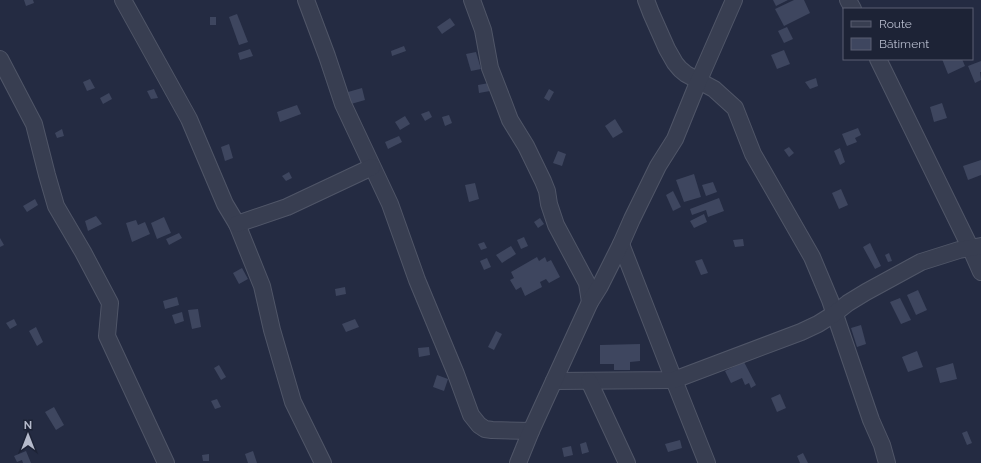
<svg xmlns="http://www.w3.org/2000/svg" width="981" height="463" font-family="Raleway,sans-serif">
  <rect width="100%" height="100%" fill="#242b42"/>
  <!-- building -->
  <g fill="#3e465f">
    <path d="M24 0H33L34 3 26 6Z"/>
    <path d="M773 0H788L776 6Z"/>
    <path d="M794 0H804L810 13 784 26 775 9Z"/>
    <path d="M237 14 248 42 239 45 229 17Z"/>
    <rect x="210" y="17" width="6" height="8"/>
    <path d="M450 18 455 25 442 34 437 27Z"/>
    <path d="M787 27 793 39 784 43 778 31Z"/>
    <path d="M404 46 406 51 392 56 391 51Z"/>
    <path d="M250 49 253 56 240 60 238 53Z"/>
    <path d="M784 50 790 64 777 69 771 55Z"/>
    <path d="M476 52 481 69 471 71 466 54Z"/>
    <path d="M942 59H962L965 66 948 74Z"/>
    <path d="M981 61V72H980L981 80 975 83 968 66Z"/>
    <path d="M816 78 818 86 810 89 805 82Z"/>
    <path d="M90 79 95 88 87 91 83 82Z"/>
    <path d="M489 83 490 91 479 93 478 85Z"/>
    <path d="M362 88 365 100 351 104 348 92Z"/>
    <path d="M154 89 158 98 151 99 147 91Z"/>
    <path d="M549 89 554 92 549 101 544 98Z"/>
    <path d="M109 93 112 99 103 104 100 98Z"/>
    <path d="M942 103 947 118 934 122 930 107Z"/>
    <path d="M297 105 301 114 280 122 277 112Z"/>
    <path d="M429 111 432 117 425 121 421 114Z"/>
    <path d="M449 115 452 123 445 126 442 117Z"/>
    <path d="M405 116 410 124 400 130 395 122Z"/>
    <path d="M615 119 623 132 613 138 605 126Z"/>
    <path d="M858 128 861 135 855 138 857 142 847 146 842 134Z"/>
    <path d="M62 129 64 136 57 138 55 133Z"/>
    <path d="M399 136 402 142 388 149 385 142Z"/>
    <path d="M229 144 233 158 225 161 221 147Z"/>
    <path d="M789 147 794 153 789 157 784 150Z"/>
    <path d="M840 148 845 162 840 165 834 151Z"/>
    <path d="M558 151 566 154 562 166 553 163Z"/>
    <path d="M981 160V175L968 180 963 166Z"/>
    <path d="M289 172 292 178 286 181 282 176Z"/>
    <path d="M694 174 701 197 684 202 676 180Z"/>
    <path d="M713 182 717 192 706 196 702 185Z"/>
    <path d="M475 183 479 199 469 202 465 185Z"/>
    <path d="M841 189 848 205 839 209 832 193Z"/>
    <path d="M673 191 681 207 673 211 666 195Z"/>
    <path d="M719 198 724 211 708 217 706 210 692 215 690 209Z"/>
    <path d="M35 199 38 205 27 212 23 206Z"/>
    <path d="M704 214 707 222 694 228 690 221Z"/>
    <path d="M96 216 102 224 88 231 85 221Z"/>
    <path d="M164 217 171 233 157 239 151 223Z"/>
    <path d="M540 218 544 224 538 228 534 222Z"/>
    <path d="M136 220 138 225 145 222 150 234 132 242 126 223Z"/>
    <path d="M179 233 182 238 169 245 166 239Z"/>
    <path d="M524 237 528 246 521 249 517 240Z"/>
    <path d="M0 238 4 245 0 247Z"/>
    <path d="M743 239 744 246 735 247 733 240Z"/>
    <path d="M484 242 487 248 481 250 478 244Z"/>
    <path d="M870 243 881 266 875 269 863 247Z"/>
    <path d="M511 246 516 254 502 263 496 255Z"/>
    <path d="M889 253 892 261 888 262 885 255Z"/>
    <path d="M537 257 539 261 545 257 547 262 551 260 560 277 549 283 546 279 540 282 542 287 525 296 521 287 516 290 510 280 514 278 511 272Z"/>
    <path d="M487 258 491 267 484 270 480 261Z"/>
    <path d="M702 259 708 273 701 275 695 261Z"/>
    <path d="M242 268 248 279 239 284 233 273Z"/>
    <path d="M345 287 346 294 336 296 335 289Z"/>
    <path d="M918 290 927 310 916 315 907 295Z"/>
    <path d="M177 297 179 305 165 309 163 301Z"/>
    <path d="M900 298 911 320 901 324 890 302Z"/>
    <path d="M198 309 201 327 192 329 188 310Z"/>
    <path d="M182 312 184 321 175 324 172 315Z"/>
    <path d="M14 319 17 325 10 329 6 323Z"/>
    <path d="M355 319 359 327 346 332 342 324Z"/>
    <path d="M861 325 866 344 857 347 851 328Z"/>
    <path d="M36 327 43 342 37 346 29 331Z"/>
    <path d="M496 331 502 334 494 350 488 347Z"/>
    <path d="M640 344V361L630 362V370H614V364H600V345Z"/>
    <path d="M429 347 430 355 419 357 418 348Z"/>
    <path d="M917 351 923 367 908 372 902 357Z"/>
    <path d="M744 362 756 385 751 388 749 383 745 385 742 378 731 383 725 371Z"/>
    <path d="M953 363 957 379 940 383 936 368Z"/>
    <path d="M219 365 226 377 221 380 214 368Z"/>
    <path d="M437 375 448 379 444 391 433 387Z"/>
    <path d="M780 394 786 408 777 412 771 398Z"/>
    <path d="M217 399 221 407 215 409 211 401Z"/>
    <path d="M54 407 64 425 56 430 45 412Z"/>
    <path d="M967 431 972 443 967 445 962 433Z"/>
    <path d="M680 440 682 448 668 452 665 444Z"/>
    <path d="M586 442 589 452 582 454 580 444Z"/>
    <path d="M571 446 573 455 564 457 562 448Z"/>
    <path d="M26 451 31 463H23L22 460 17 462 14 456Z"/>
    <path d="M253 451 257 463H248L245 454Z"/>
    <path d="M803 453 808 463H800L797 456Z"/>
    <path d="M209 454V461H203L202 455Z"/>
  </g>
  <g fill="none" stroke-linecap="round" stroke-linejoin="round">
    <!-- minor casing -->
    <g stroke="#505668" stroke-width="18">
      <g id="minor">
        <path d="M123 0 189 119 225 204 237 224 262 286 272 330 293 402 323 463"/>
        <path d="M306 0 327 56 343 104 390 204 417 280 456 374 471 415 479 425 485 429 492 430 531 431"/>
        <path d="M472 0 483 30 490 68 504 104 510 120 526 146 543 181 547 191 549 204 556 225 587 283 590 302"/>
        <path d="M646 0 651 13 667 49 675 63 680 69 686 74 714 89 735 108 753 154 812 257 830 300 871 420 882 445 887 463"/>
        <path d="M848 0 853 9"/>
        <path d="M0 59 34 124 47 175 56 206 83 252 110 303 107 336 166 463"/>
        <path d="M878 59 970 247 981 272"/>
        <path d="M237 224 287 207 372 167"/>
        <path d="M621 244 674 380 707 463"/>
        <path d="M554 381 674 380 801 332 818 324 834 314 848 303 866 292 921 262 959 250 981 246"/>
        <path d="M589 381 627 463"/>
        <path d="M518 463 531 431 590 302 600 286 621 244 632 219 658 166 675 139 699 80 734 0"/>
      </g>
    </g>
    <!-- minor -->
    <use href="#minor" stroke="#383e51" stroke-width="16"/>
  </g>
  <!-- legend -->
  <rect x="843" y="8" width="130" height="52" fill="#1d2336" stroke="#5a5f72"/>
  <rect x="851" y="21" width="20" height="6" fill="#383e51" stroke="#5a5f72"/>
  <text x="879" y="28" font-size="12" fill="#b5bacb">Route</text>
  <rect x="851" y="38" width="20" height="12" fill="#3e465f" stroke="#5a5f72"/>
  <text x="879" y="48" font-size="12" fill="#b5bacb">Bâtiment</text>
  <!-- north arrow -->
  <g transform="translate(28 435)" stroke="#1d2336" stroke-width="3" paint-order="stroke">
  <path d="M0-3L7 15L0 10L-7 15Z" fill="#b5bacb"/>
  <text y="-6" font-size="11" font-weight="bold" text-anchor="middle" fill="#b5bacb">N</text>
  </g>
</svg>
